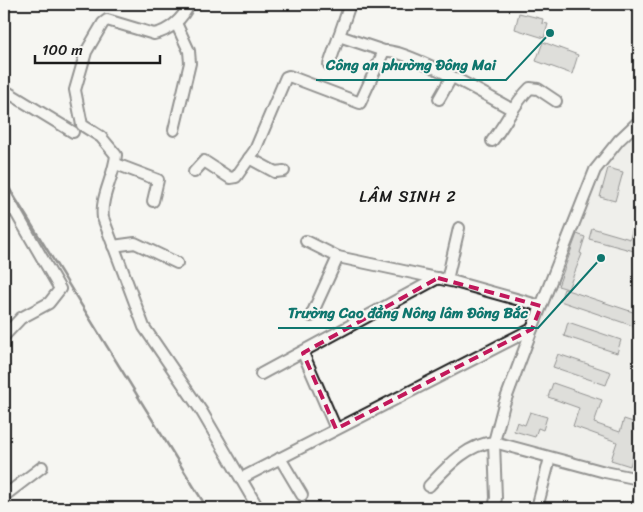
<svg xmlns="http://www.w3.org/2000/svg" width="643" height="512" font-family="Sriracha,sans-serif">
  <rect width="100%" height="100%" fill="#f6f6f2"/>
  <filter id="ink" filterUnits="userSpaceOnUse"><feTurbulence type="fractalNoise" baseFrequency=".02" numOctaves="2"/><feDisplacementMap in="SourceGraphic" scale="10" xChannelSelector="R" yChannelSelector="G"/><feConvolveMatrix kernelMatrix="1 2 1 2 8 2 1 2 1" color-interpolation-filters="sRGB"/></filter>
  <g filter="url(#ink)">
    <!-- built -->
    <path fill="#e6e6e2" d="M639 128V476L495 438 598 172Z"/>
    <!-- building -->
    <g fill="#c0c0bd" stroke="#1c1c1c">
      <path d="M519 13 543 19 542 23 548 24 544 38 515 29Z"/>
      <path d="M543 42 578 55 572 74 536 61Z"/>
      <path d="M608 168 623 172 615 201 600 197Z"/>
      <path d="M633 227 639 228V247L635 245 634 251 589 239 592 228 630 239Z"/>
      <path d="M577 234 585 237 580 253 582 254 568 289 558 286Z"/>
      <path d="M564 289 639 314V328L560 301Z"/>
      <path d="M568 322 621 340 617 353 564 336Z"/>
      <path d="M558 354 611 372 606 385 553 367Z"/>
      <path d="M553 383 602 400 594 423 620 432 624 419 639 424V436L630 466 611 460 617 442 573 426 579 408 548 397Z"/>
      <path d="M530 412 547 417 543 430 538 428 535 437 514 431 517 422 525 425Z"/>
    </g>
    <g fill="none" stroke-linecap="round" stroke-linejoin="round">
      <!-- street casing -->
      <g stroke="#1c1c1c" stroke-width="14">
        <g id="street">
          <path d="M189 4C183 19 169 31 154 34L107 20 103 23 86 52 75 90 82 125 101 137 116 155C114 177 100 197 103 218L144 327 202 412 258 508"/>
          <path d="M350 4 339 36 384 51"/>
          <path d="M329 65 339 36"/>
          <path d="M4 90 73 132"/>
          <path d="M439 99 451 78"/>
          <path d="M174 130 190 63 189 51 176 23"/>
          <path d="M492 141C506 124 514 103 530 88L538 89 556 101"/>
          <path d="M249 158 275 172 284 171"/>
          <path d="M116 164 158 180 153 201"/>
          <path d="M194 172 204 161 230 178 236 177 255 150 286 77 289 76 360 103 384 51C406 48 489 97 513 110"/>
          <path d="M4 192 60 289 49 303 21 318 4 336"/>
          <path d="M4 212 14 209"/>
          <path d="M306 241 338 257 455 282 541 306"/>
          <path d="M113 246 135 243 177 263"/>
          <path d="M447 280 459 228"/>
          <path d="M311 316 338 257"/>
          <path d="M303 353 336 429"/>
          <path d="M261 374 438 278"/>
          <path d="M280 458 302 495"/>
          <path d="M242 478 532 329"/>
          <path d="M429 486C447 467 467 444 494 442L605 472 639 479"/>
          <path d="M4 496 42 467"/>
          <path d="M4 506 5 508"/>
          <path d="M494 508 496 498 494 442 504 404 532 329 595 170 619 140 639 121"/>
          <path d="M537 508 550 458"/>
        </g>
      </g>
      <!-- street -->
      <use href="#street" stroke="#f6f6f2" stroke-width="10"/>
      <!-- rail -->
      <path stroke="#1c1c1c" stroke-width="2.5" d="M4 180 207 508"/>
    </g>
  </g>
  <!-- marked area -->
  <path d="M0 0H643V512H0ZM438 278 541 306 532 329 336 429 303 353Z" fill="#f6f6f2" fill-opacity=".55" fill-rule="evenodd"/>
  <path fill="none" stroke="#c2185b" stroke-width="4" stroke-dasharray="10 6" stroke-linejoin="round" d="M438 278 541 306 532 329 336 429 303 353Z"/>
  <g text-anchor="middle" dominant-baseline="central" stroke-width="4" stroke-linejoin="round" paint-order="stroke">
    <!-- quarter labels -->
    <g font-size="16" letter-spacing="1" fill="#1c1c1c" stroke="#f6f6f2">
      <text x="408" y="196">LÂM SINH 2</text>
    </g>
  </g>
  <!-- callouts -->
  <path fill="none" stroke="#0f766e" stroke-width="2" d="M550 33L506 80H316M601 258L538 328H278"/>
  <g fill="#0f766e" stroke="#f6f6f2" stroke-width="2">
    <circle cx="550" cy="33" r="5"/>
    <circle cx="601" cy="258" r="5"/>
  </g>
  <g font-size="15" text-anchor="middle" font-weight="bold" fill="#0f766e" stroke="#f6f6f2" stroke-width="4" stroke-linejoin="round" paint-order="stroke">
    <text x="411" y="70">Công an phường Đông Mai</text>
    <text x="408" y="318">Trường Cao đẳng Nông lâm Đông Bắc</text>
  </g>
  <!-- margin -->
  <rect width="643" height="512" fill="none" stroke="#f6f6f2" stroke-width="20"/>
  <rect x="10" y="10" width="623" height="492" fill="none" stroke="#1c1c1c" stroke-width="2" filter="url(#ink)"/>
  <!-- scale -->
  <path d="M35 55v8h125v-8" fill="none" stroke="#1c1c1c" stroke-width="2.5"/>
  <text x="42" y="55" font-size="15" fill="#1c1c1c" stroke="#f6f6f2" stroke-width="4" paint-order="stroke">100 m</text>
</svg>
